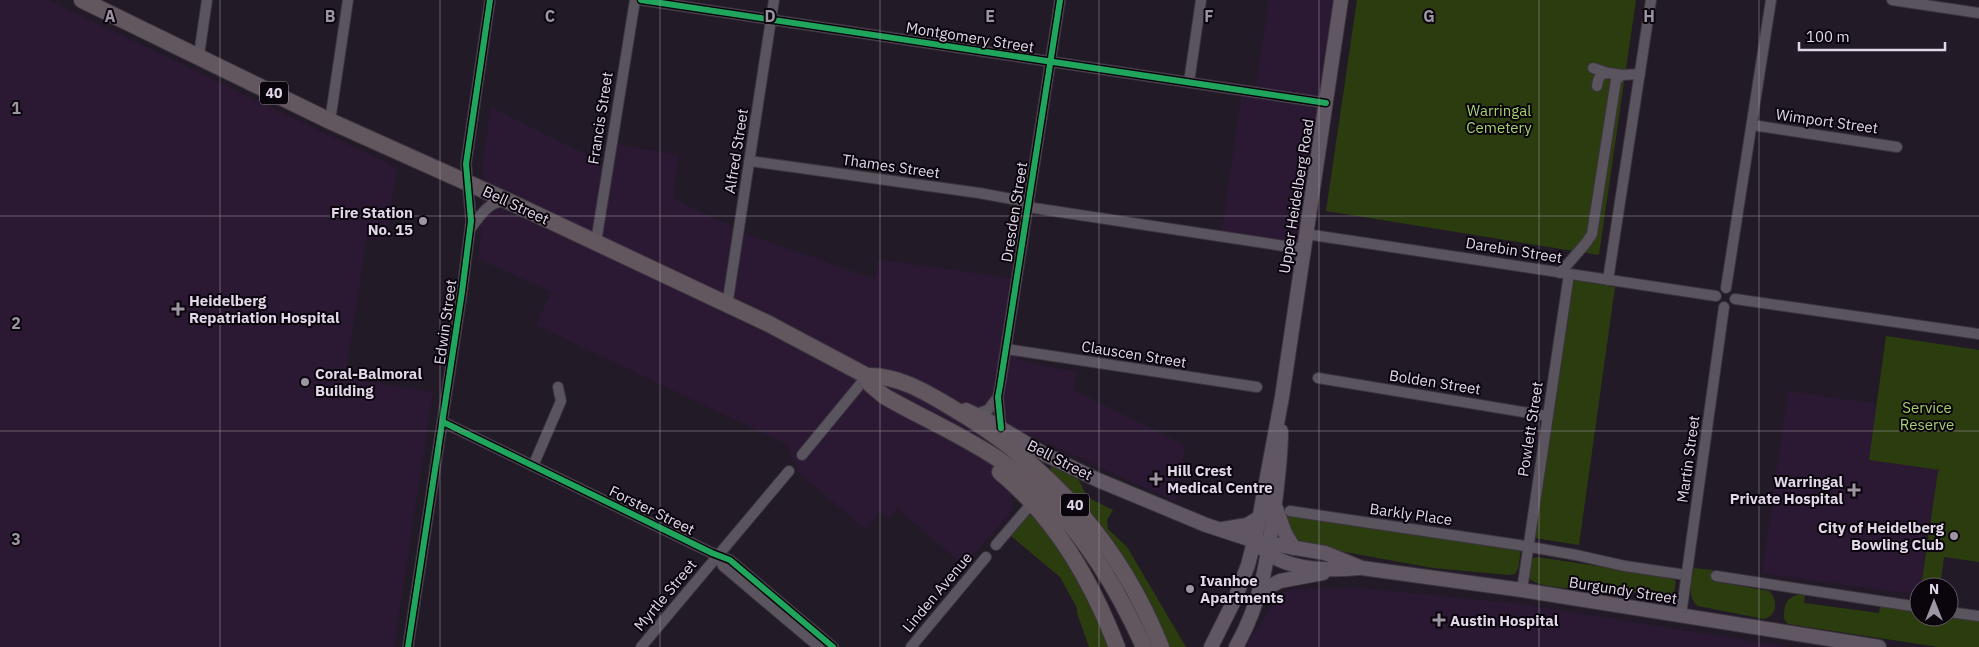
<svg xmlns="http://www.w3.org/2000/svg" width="1979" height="647" font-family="'IBM Plex Sans',sans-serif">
  <rect width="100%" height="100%" fill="#221a26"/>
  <!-- built -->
  <g fill="#2b1934">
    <path d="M0 0H49L397 168 386 240 367 237 345 378 433 392 394 647H0Z"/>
    <path d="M1269 0H1341L1304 249 1221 236 1242 90 1255 92Z"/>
    <path d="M491 107 608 165 612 143 678 155 673 198 752 236 875 279 878 259 1016 279 1006 349 1019 360 1076 372 1074 390 1185 445 1176 502 1008 425 1012 511 964 566 897 508 887 518 880 512 865 529 799 473 786 444 536 325 551 292 478 259 481 232 483 160Z"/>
    <path d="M1788 391 1877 404 1869 460 1942 470 1938 471 1919 595 1762 573Z"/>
    <path d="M1360 588 1520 604 1789 647H1244L1282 592 1295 589Z"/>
  </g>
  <!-- green -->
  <g fill="#2b3d0e">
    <path d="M1357 0H1636L1599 255 1326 211Z"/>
    <path d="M1574 280 1615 287 1579 545 1535 538Z"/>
    <path d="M1886 336 1979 350V562L1944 557 1940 587H1921L1938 471 1940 470 1869 460Z"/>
    <path d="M1052 466 1079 480 1087 497 1113 510 1107 520 1108 529 1127 547 1186 647H1169L1146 593 1121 553 1095 517 1050 470Z"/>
    <path d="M1282 507 1521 549 1518 569 1515 574 1509 575 1433 568 1301 544 1294 539Z"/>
    <path d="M1032 514 1056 536 1112 647H1089L1077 613V608L1060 577 1011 536 1026 518Z"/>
    <path d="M1537 557 1672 577 1676 582 1674 594 1670 596C1650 594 1630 592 1611 590 1594 589 1541 590 1530 579 1529 572 1529 564 1533 558Z"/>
    <path d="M1694 568 1713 570 1712 581 1769 591C1778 600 1778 615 1764 619L1698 606C1686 597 1692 580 1694 568Z"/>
    <path d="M1797 595H1805L1804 603 1879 613 1880 606 1919 612V617H1949L1979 621V647H1938L1788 624 1784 619C1784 608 1785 598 1797 595Z"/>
  </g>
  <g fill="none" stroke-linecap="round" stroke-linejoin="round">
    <!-- minor casing -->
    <g stroke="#3b343e" stroke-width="12">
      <g id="minor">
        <path d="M641 0 1326 103"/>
        <path d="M1892 0 1979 13"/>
        <path d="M199 55 207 0"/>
        <path d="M1593 68 1608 73"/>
        <path d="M1189 82 1201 0"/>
        <path d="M1597 86C1599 69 1608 73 1622 75"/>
        <path d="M330 121 348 0"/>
        <path d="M1752 125 1897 147"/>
        <path d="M750 161 979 193 1028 202"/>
        <path d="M1027 207 1304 249"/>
        <path d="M471 228C481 214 489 201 507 201"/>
        <path d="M1306 234 1716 296"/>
        <path d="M596 242 635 0"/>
        <path d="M1560 273 1586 243 1592 234 1616 80 1622 75 1640 74"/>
        <path d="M1608 280 1651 0"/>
        <path d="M1726 288 1771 0"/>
        <path d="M1735 299 1979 334"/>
        <path d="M727 306 774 0"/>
        <path d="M1006 349 1257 387"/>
        <path d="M1318 378 1547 416"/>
        <path d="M976 414 988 410 998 397"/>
        <path d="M443 422 712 553 730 560 833 647"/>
        <path d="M1001 428 998 397 1000 386 1060 0"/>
        <path d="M802 455 867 376"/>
        <path d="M533 466 561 401 558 387"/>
        <path d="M1290 511 1519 545 1576 555 1625 566 1686 575"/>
        <path d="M996 545 1032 503"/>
        <path d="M718 556 723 566 819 647"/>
        <path d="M1716 576 1919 607"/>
        <path d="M1522 590 1569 274"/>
        <path d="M1949 612 1979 616"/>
        <path d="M1681 615 1724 307"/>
        <path d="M408 647 462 292 471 221 466 164 490 0"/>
        <path d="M641 647 789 471"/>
        <path d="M911 647 986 557"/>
      </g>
    </g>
    <!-- secondary casing -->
    <g stroke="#3b343e" stroke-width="16">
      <g id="secondary">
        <path d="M966 410 989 421 1044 454 1098 480 1206 525 1255 541 1325 553 1362 568 1522 590 1879 647"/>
        <path d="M1276 508 1285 533 1294 548"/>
        <path d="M1223 529 1247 525 1260 517"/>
        <path d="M1263 549C1287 571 1328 571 1359 568"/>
        <path d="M1259 592 1280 581 1323 573"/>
        <path d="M1211 647 1234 601 1248 565 1257 530 1282 397 1341 0"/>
        <path d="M1236 647C1263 599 1268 556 1275 503 1278 479 1281 455 1281 431"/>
      </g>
    </g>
    <!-- trunk casing -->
    <g stroke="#3b343e" stroke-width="18">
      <g id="trunk">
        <path d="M82 0 330 121 508 201 769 324 867 376C897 375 924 391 949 406 1047 463 1119 541 1161 647"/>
        <path d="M867 376 871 385 884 396C924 419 967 437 1004 463 1068 507 1113 578 1144 647"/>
        <path d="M1000 472C1056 519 1091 580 1117 647"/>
      </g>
    </g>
    <!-- minor -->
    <use href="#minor" stroke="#5a545e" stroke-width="10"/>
    <!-- secondary -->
    <use href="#secondary" stroke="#605762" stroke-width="14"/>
    <!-- trunk -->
    <use href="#trunk" stroke="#62565f" stroke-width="16"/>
    <!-- cycleway casing -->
    <g stroke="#0a040d" stroke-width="9">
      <g id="cycleway">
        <path d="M641 0 1326 103"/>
        <path d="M443 422 712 553 730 560 833 647"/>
        <path d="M1001 428 998 397 1000 386 1060 0"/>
        <path d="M408 647 462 292 471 221 466 164 490 0"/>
      </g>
    </g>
    <!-- cycleway -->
    <use href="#cycleway" stroke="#20a55d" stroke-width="6"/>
  </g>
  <!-- grid -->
  <path fill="none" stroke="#9e95a3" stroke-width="1" stroke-opacity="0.55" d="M220 0V647M440 0V647M660 0V647M880 0V647M1099 0V647M1319 0V647M1539 0V647M1759 0V647M0 216H1979M0 431H1979"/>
  <!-- markers -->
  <g fill="#9e95a3" stroke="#0a040d" stroke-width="2">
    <circle cx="423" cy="221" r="5"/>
    <path d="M175.5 301.5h5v5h5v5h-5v5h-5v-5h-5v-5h5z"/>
    <circle cx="305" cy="382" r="5"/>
    <path d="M1153.5 471.5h5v5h5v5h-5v5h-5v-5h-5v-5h5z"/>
    <path d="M1851.5 482.5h5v5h5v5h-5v5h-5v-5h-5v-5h5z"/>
    <circle cx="1954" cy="536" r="5"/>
    <circle cx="1190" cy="589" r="5"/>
    <path d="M1436.5 612.5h5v5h5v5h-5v5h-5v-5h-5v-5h5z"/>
  </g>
  <g text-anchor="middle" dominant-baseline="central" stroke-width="4" stroke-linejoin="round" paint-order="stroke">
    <!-- shield labels -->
    <g fill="#0a040d" stroke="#a098a6" stroke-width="1">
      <rect x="260" y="81.5" width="28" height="23" rx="4"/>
      <rect x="1061" y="493.5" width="28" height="23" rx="4"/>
    </g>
    <g font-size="14" font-weight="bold" fill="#e1d7e7">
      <text x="274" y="93">40</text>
      <text x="1075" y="505">40</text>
    </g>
    <!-- street labels -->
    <g font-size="15" fill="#e1d7e7" stroke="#0a040d">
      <text transform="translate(970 37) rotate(9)">Montgomery Street</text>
      <text transform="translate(600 118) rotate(-81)">Francis Street</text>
      <text transform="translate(1827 121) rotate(8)">Wimport Street</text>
      <text transform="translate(736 151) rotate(-81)">Alfred Street</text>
      <text transform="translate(891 166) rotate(8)">Thames Street</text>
      <text transform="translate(1296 196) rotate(-81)">Upper Heidelberg Road</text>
      <text transform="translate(516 205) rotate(25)">Bell Street</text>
      <text transform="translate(1014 212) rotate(-81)">Dresden Street</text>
      <text transform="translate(1514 250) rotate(9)">Darebin Street</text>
      <text transform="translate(445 322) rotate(-82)">Edwin Street</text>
      <text transform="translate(1134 354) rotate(9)">Clauscen Street</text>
      <text transform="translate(1435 382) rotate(9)">Bolden Street</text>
      <text transform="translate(1530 429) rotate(-81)">Powlett Street</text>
      <text transform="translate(1688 459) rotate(-82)">Martin Street</text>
      <text transform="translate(1060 460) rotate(27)">Bell Street</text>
      <text transform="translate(652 510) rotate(26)">Forster Street</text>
      <text transform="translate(1411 514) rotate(8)">Barkly Place</text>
      <text transform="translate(1623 590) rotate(9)">Burgundy Street</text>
      <text transform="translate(937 592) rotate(-50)">Linden Avenue</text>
      <text transform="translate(665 595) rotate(-50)">Myrtle Street</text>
    </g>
    <!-- park labels -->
    <g font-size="15" fill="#a5d06e" stroke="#0a040d">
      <text x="1499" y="110">Warringal<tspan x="1499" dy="17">Cemetery</tspan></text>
      <text x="1927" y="407">Service<tspan x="1927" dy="17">Reserve</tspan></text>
    </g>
    <!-- poi labels -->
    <g font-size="15" font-weight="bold" fill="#e1d7e7" stroke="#0a040d" text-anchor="start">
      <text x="413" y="212" text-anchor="end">Fire Station<tspan x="413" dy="17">No. 15</tspan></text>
      <text x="189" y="300">Heidelberg<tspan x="189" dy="17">Repatriation Hospital</tspan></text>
      <text x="315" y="373">Coral-Balmoral<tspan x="315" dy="17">Building</tspan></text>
      <text x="1167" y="470">Hill Crest<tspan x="1167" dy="17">Medical Centre</tspan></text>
      <text x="1843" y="481" text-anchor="end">Warringal<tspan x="1843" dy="17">Private Hospital</tspan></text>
      <text x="1944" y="527" text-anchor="end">City of Heidelberg<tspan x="1944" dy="17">Bowling Club</tspan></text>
      <text x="1200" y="580">Ivanhoe<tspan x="1200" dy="17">Apartments</tspan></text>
      <text x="1450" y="620">Austin Hospital</text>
    </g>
  </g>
  <g font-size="16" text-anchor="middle" font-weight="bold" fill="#9e95a3" stroke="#0a040d" stroke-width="4" stroke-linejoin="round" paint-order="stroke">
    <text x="110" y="22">A</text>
    <text x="330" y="22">B</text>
    <text x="550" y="22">C</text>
    <text x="770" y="22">D</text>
    <text x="990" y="22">E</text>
    <text x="1209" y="22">F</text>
    <text x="1429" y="22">G</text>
    <text x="1649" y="22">H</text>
    <text x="16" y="114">1</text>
    <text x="16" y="329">2</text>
    <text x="16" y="545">3</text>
  </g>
  <!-- north arrow -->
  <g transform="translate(1934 602)"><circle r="24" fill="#0a040d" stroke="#605864"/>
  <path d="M0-4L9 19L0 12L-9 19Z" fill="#9e95a3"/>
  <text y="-8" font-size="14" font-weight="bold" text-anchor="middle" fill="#e1d7e7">N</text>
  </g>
  <!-- scale -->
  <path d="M1799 42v8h146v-8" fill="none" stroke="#e1d7e7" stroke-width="2.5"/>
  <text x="1806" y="42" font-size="15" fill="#e1d7e7" stroke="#0a040d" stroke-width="4" paint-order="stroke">100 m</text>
</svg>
